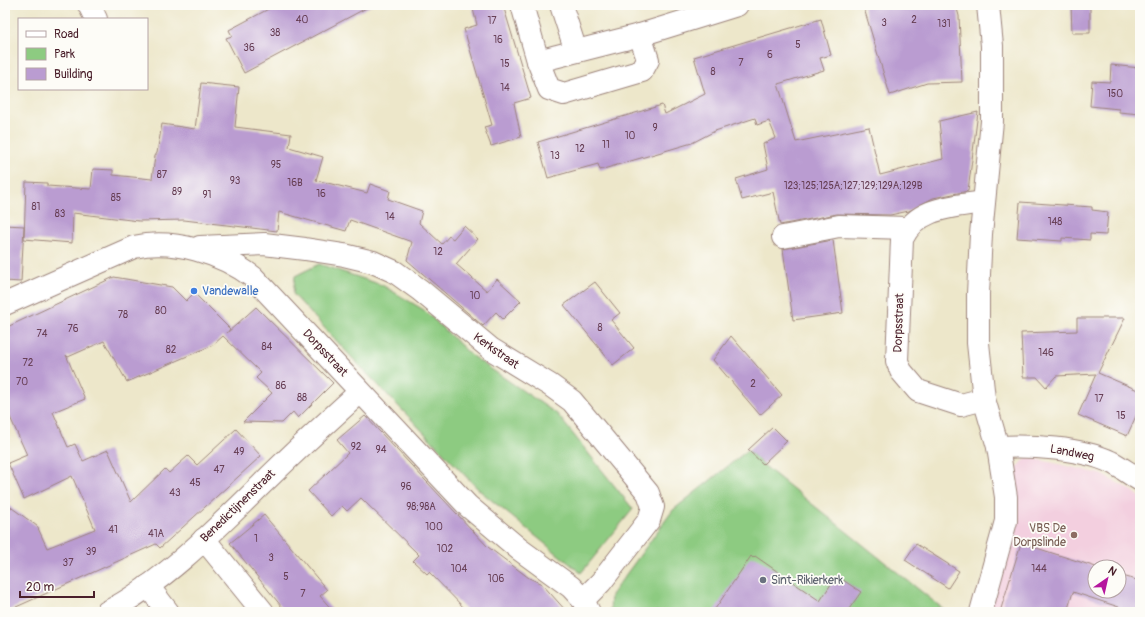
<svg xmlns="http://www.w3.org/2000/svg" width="1145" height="617" font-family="Pangolin,sans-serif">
  <rect width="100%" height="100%" fill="#fdfcf7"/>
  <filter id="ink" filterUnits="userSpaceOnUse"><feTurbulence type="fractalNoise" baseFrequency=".025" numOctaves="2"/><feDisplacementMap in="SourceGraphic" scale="8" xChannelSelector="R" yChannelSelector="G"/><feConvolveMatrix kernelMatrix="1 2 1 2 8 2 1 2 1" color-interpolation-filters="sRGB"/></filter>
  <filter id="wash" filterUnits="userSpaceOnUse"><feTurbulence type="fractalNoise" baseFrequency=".012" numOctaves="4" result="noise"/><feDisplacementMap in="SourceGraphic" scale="16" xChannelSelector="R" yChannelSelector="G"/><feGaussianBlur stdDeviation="0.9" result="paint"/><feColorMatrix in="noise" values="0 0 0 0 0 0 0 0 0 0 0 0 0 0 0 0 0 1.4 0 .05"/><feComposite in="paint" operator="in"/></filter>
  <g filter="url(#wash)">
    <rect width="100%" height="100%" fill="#ede7ca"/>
    <!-- built -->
    <path fill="#f3cfdf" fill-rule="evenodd" d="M1028 457 1101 474 1133 491 1140 497V612H989L1017 502 1014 477 1018 466ZM1095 567H1119V591H1095Z"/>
    <!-- green -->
    <g fill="#8dcb81" stroke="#6c7556">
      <path d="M319 264 382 285 424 310 472 356 557 414 633 509 581 573 479 490 357 363 293 294 295 276Z"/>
      <path d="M748 450 762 464 947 612H610L611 595 673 510Z"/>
    </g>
    <g id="blocks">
      <!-- building -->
      <g fill="#ba9cd1">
        <path d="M276 5H372L244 73 226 38 232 36 229 30Z"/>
        <path d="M472 5H503L531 98 514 103 521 137 491 146 484 127 492 125 464 29 477 25Z"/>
        <path d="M863 5H956L959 16 962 82 927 83 890 95Z"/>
        <path d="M1071 5H1090V33H1072Z"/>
        <path d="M821 19 831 55 820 58 824 70 778 84 796 142 869 127 880 175 943 159 939 121 978 112 968 191 933 198 909 211 890 215 837 214 780 225 773 192 742 200 736 179 768 169 763 144 776 138 769 121 757 125 755 118 715 131 692 143 600 170 598 164 548 178 538 142 662 105 665 114 705 94 694 57Z"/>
        <path d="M1111 65 1140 68V114L1119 112V109L1090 106 1092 81 1110 82Z"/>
        <path d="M201 83 239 87 235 127 291 134 289 147 323 157 316 180 367 193 370 184 390 191 388 199 422 211 419 223 442 244 449 236 453 239 464 226 478 239 456 264 487 291 497 279 521 301 503 319 496 312 483 326 407 260 412 242 350 220 346 231 279 212 277 231 184 220 139 221 73 213 72 243 24 239 26 182 47 183V186L91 189 93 169 113 170V175L152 179 155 156 157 153 162 124 195 129Z"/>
        <path d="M1020 202 1092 207V210L1108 212 1106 235 1090 234V240L1062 238V241L1017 238Z"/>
        <path d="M5 225 24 226 21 282 5 281Z"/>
        <path d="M833 240 843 313 793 320 783 249Z"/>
        <path d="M114 277 172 287 186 301 194 293 230 329 227 333 256 307 333 383 298 418 293 412 282 423 243 422 272 393 256 378 261 373 223 336 213 345 127 382 104 341 68 357 66 355 85 399 53 412 68 447 75 444 83 461 108 450 131 502 165 469 169 473 188 456 197 465 236 429 261 456 160 548 156 544 5 612V503L37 526 47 548 95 529 72 476 24 499 8 463 27 455 5 406V328Z"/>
        <path d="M595 282 620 313 611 320 634 348 613 365 564 305Z"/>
        <path d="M1077 318H1125L1098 373 1140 391V407L1127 436 1078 415 1096 374 1056 376 1046 387 1037 377H1023L1021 333 1077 331Z"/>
        <path d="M731 336 782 395 760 415 713 360Z"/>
        <path d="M365 416 488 547 529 578 542 584 567 612H468L429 572 427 574 413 561 419 555 361 498 347 511 342 506 331 516 308 491 348 453 337 440Z"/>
        <path d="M773 427 787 441 763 464 748 450Z"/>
        <path d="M264 515 327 590 320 596 334 612H286L230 543Z"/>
        <path d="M1021 543 1096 567 1095 591H1119V575L1140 581V612H1134L1073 592 1067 612H1000Z"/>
        <path d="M916 544 959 571 948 588 905 560Z"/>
        <path d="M751 556 753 558 755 556 820 601 835 578 842 583 843 580 861 592 847 612H713Z"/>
      </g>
    </g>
  </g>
  <g filter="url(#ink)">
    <use href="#blocks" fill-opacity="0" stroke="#9c837a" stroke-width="1"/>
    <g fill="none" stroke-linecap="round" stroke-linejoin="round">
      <!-- street casing -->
      <g stroke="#9c837a" stroke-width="24">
        <g id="street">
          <path d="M89 5 96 19"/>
          <path d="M522 5 538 61 549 89 564 94 642 71 648 60 640 35"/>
          <path d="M561 5 576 51"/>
          <path d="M538 61 640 35 737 5"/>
          <path d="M983 202C952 207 917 207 902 239L897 361 901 371 918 391 961 405 984 399"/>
          <path d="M783 237 839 226 907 228"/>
          <path d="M200 247 264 244 305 249 344 255 373 262 395 272 420 290 491 349 550 385 572 401 648 493 653 507 649 520 601 582 583 600"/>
          <path d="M5 304 134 247C173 238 221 253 253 277L468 506 519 549 571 587 583 600 589 612"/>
          <path d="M998 447C1031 445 1081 448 1111 462 1121 467 1131 475 1140 480"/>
          <path d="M204 539 263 612"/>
          <path d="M148 586 168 612"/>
          <path d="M107 612C164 582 216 529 261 485 293 453 327 422 360 392"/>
          <path d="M981 612 1006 521V497L998 447 984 399 978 343V294L981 234 992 121V46L988 5"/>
        </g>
      </g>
      <!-- street -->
      <use href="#street" stroke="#fff" stroke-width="22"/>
    </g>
  </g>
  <!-- markers -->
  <circle fill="#3f7fe0" stroke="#fdfcf7" stroke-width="1.5" cx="194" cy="291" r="4"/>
  <circle fill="#8d6e63" stroke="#fdfcf7" stroke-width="1.5" cx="1074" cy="535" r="4"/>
  <circle fill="#6b7280" stroke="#fdfcf7" stroke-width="1.5" cx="763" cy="580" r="4"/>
  <g text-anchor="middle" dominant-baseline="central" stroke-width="3.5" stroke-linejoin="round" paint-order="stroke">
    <!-- number labels -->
    <g font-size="10" fill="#663e54">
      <text x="302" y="20">40</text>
      <text x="914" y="20">2</text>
      <text x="492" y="21">17</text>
      <text x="884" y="23">3</text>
      <text x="944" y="24">131</text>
      <text x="275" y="33">38</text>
      <text x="498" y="40">16</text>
      <text x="798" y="45">5</text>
      <text x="249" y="48">36</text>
      <text x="770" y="55">6</text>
      <text x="741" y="63">7</text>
      <text x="505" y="64">15</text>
      <text x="713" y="72">8</text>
      <text x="505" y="88">14</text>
      <text x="1115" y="94">150</text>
      <text x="655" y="128">9</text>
      <text x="630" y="136">10</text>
      <text x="606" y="145">11</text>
      <text x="580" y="149">12</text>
      <text x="555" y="156">13</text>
      <text x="276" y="165">95</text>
      <text x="162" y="175">87</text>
      <text x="235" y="181">93</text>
      <text x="295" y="183">16B</text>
      <text x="853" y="186">123;125;125A;127;129;129A;129B</text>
      <text x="177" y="192">89</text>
      <text x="321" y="194">16</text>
      <text x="207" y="195">91</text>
      <text x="116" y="198">85</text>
      <text x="36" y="207">81</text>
      <text x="60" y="214">83</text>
      <text x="390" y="217">14</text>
      <text x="1055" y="222">148</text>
      <text x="438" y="252">12</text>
      <text x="475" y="296">10</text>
      <text x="161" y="311">80</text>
      <text x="123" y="315">78</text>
      <text x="600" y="328">8</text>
      <text x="73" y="329">76</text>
      <text x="42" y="334">74</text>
      <text x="267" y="347">84</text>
      <text x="171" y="350">82</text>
      <text x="1046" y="353">146</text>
      <text x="28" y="363">72</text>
      <text x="22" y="382">70</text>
      <text x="753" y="384">2</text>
      <text x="281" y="386">86</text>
      <text x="302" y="398">88</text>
      <text x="1099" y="399">17</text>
      <text x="1121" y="416">15</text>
      <text x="356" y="447">92</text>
      <text x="381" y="450">94</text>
      <text x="239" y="452">49</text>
      <text x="219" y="470">47</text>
      <text x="195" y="483">45</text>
      <text x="406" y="487">96</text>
      <text x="175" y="493">43</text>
      <text x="421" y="507">98;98A</text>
      <text x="434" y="527">100</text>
      <text x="113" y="530">41</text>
      <text x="156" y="534">41A</text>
      <text x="256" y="539">1</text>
      <text x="445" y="549">102</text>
      <text x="91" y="552">39</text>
      <text x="271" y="558">3</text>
      <text x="68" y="563">37</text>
      <text x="459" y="569">104</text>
      <text x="1039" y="569">144</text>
      <text x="286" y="577">5</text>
      <text x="496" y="579">106</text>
      <text x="303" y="594">7</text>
    </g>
    <!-- shop labels -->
    <g font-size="12" fill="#366cbe" stroke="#fdfcf7" text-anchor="start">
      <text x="202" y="291">Vandewalle</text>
    </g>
    <!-- street labels -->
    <g font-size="12" fill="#4a1f2b" stroke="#fdfcf7">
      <text transform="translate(899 323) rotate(-88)">Dorpsstraat</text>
      <text transform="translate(496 351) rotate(35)">Kerkstraat</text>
      <text transform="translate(325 353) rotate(47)">Dorpsstraat</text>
      <text transform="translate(1072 453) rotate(11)">Landweg</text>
      <text transform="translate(238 506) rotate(-44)">Benedictijnenstraat</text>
    </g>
    <!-- education labels -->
    <g font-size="12" fill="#785e54" stroke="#fdfcf7" text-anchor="end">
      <text x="1066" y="528">VBS De<tspan x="1066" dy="14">Dorpslinde</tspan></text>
    </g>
    <!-- worship labels -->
    <g font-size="12" fill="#5b616d" stroke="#fdfcf7" text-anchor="start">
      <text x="771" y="580">Sint-Rikierkerk</text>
    </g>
  </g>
  <!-- margin -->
  <rect width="1145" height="617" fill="none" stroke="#fdfcf7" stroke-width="20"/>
  <!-- legend -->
  <rect x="18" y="18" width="130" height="72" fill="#fdfcf7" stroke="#b5a4a5"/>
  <rect x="26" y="31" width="20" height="6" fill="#ffffff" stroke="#b5a4a5"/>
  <text x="54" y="38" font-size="12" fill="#4a1f2b">Road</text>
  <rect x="26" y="48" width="20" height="12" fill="#8dcb81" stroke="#b5a4a5"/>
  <text x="54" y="58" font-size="12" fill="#4a1f2b">Park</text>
  <rect x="26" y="68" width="20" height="12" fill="#ba9cd1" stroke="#b5a4a5"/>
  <text x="54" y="78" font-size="12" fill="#4a1f2b">Building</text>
  <!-- north arrow -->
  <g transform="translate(1107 579) rotate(34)"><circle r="19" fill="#fdfcf7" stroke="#b5a4a5"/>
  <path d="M0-3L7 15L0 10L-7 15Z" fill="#b5179e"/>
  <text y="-6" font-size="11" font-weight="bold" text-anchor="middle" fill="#4a1f2b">N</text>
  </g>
  <!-- scale -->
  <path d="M20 591v6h74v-6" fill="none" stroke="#4a1f2b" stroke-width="2"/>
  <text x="26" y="591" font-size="12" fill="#4a1f2b" stroke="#fdfcf7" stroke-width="3" paint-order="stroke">20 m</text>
</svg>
